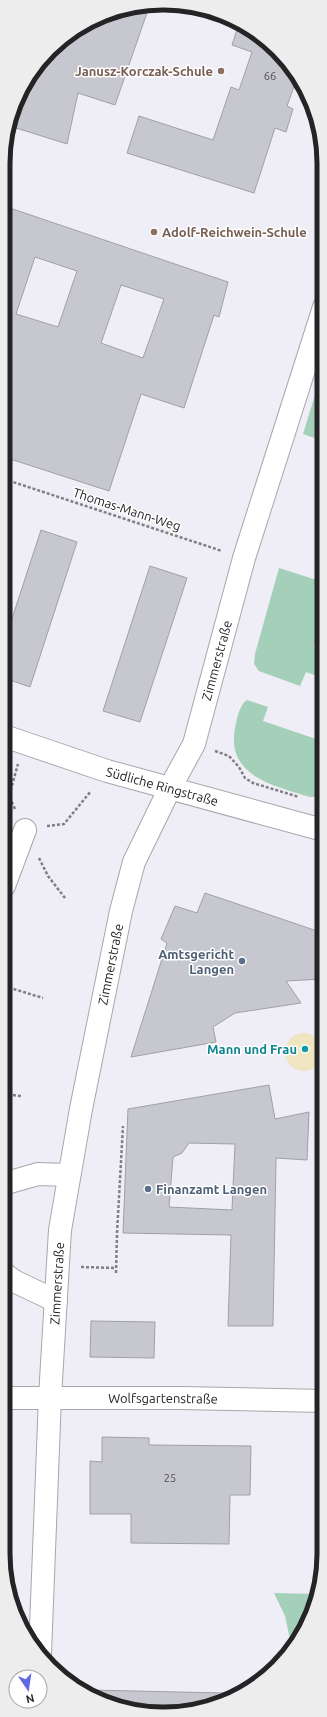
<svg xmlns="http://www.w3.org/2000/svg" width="327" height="1717" font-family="Ubuntu,sans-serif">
  <rect width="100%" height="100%" fill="#efedf5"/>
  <!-- green -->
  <g fill="#a4d0b9">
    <path d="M323 369V441L303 434Z"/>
    <path d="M279 568 323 582V619L314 648 322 651 321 653 323 654V678L306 672 300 686 259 671 254 664 255 654Z"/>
    <path d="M247 700 268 707 263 721 316 739 321 725 323 726V779L317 797H310C275 786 226 777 235 728 237 719 239 705 247 700Z"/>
    <path d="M274 1593 316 1594 303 1634 284 1656 290 1639 285 1616Z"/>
  </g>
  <!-- sand -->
  <circle fill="#efe5c0" cx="304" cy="1052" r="19"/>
  <!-- building -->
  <g fill="#c7c8cf" stroke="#a0a0a7" fill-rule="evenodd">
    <path d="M149 7 115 105 78 93 67 144 10 126 24 83 66 36 122 9Z"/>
    <path d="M239 23 277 50 297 78 287 106 293 109 286 132 275 128 254 193 127 153 139 116 213 140 231 87 239 90 252 52 232 45Z"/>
    <path d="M4 206 228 282 219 317 214 315 184 408 141 394 109 491 4 457ZM35 257 77 271 58 327 16 314ZM121 285 164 299 143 358 101 343Z"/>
    <path d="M41 530 77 542 30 687 4 678V643Z"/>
    <path d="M150 566 187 578 140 722 103 711Z"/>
    <path d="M205 893 323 933V979L286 981 301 1003 235 1013 213 1027 216 1042 131 1057 167 943 161 939 175 906 197 913Z"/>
    <path d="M269 1085 275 1119 309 1112 307 1160 276 1158 273 1326H228L231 1235 123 1233 128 1109ZM189 1143 235 1144 232 1210 169 1207 173 1157 182 1153Z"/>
    <path d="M91 1321 155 1322 154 1358 90 1357Z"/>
    <path d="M102 1437 149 1438V1445L251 1446 250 1495H230L229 1544 131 1543V1514H90V1461L102 1462Z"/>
    <path d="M90 1690 224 1693V1700L215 1705 153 1714 102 1702 90 1693Z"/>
  </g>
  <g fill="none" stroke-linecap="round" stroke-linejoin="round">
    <!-- minor casing -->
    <g stroke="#a8a6ad" stroke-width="24">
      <g id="minor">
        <path d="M4 886 25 830"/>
        <path d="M3 1184 38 1174 69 1175"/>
        <path d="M3 1273 14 1281 56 1301"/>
        <path id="s1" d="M3 1398H181L323 1401"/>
        <path id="s2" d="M40 1653 50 1397 60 1230 81 1109 121 911 134 862 170 788 194 744 244 558 324 307"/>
      </g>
    </g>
    <!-- major casing -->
    <g stroke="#a8a6ad" stroke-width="24">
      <g id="major">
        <path id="s3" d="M4 736 107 771 323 830"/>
      </g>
    </g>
    <!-- path -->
    <g stroke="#807e83" stroke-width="2.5" stroke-dasharray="3 2" stroke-linecap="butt">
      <path d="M4 479 222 551"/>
      <path d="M215 751 229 756 239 767 245 778 253 783 299 797"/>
      <path d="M15 809 9 796 18 764"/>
      <path d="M47 826 64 824 91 791"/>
      <path d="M39 858 48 876 65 898"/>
      <path d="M4 986 43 998"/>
      <path d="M3 1094 21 1096"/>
      <path d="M81 1267 116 1268"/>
      <path d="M116 1273 117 1233 123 1126"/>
    </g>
    <!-- minor -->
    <use href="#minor" stroke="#fff" stroke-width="22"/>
    <!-- major -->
    <use href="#major" stroke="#fff" stroke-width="22"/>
  </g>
  <!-- markers -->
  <g fill="#8d6e63" stroke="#fff" stroke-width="1.5">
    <circle cx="221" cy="71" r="4"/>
    <circle cx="154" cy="232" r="4"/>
  </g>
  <g fill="#5c6f8a" stroke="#fff" stroke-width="1.5">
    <circle cx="242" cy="961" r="4"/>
    <circle cx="148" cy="1189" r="4"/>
  </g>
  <circle fill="#0f9aa8" stroke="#fff" stroke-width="1.5" cx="305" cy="1049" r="4"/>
  <g text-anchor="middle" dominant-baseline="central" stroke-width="3" stroke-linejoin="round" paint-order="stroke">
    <!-- number labels -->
    <g font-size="11" fill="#4d4c50">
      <text x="270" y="76">66</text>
      <text x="170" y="1478">25</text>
    </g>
    <!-- education labels -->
    <g font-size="13" font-weight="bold" fill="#785e54" stroke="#fff" text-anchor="end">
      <text x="213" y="71">Janusz-Korczak-Schule</text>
      <text x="162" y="232" text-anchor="start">Adolf-Reichwein-Schule</text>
    </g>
    <!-- street labels -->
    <g font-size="13" fill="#242326" stroke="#fff">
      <text transform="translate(127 509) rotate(18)">Thomas-Mann-Weg</text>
      <text stroke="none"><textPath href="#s2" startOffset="1018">Zimmerstraße</textPath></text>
      <text stroke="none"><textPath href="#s3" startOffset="166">Südliche Ringstraße</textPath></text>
      <text stroke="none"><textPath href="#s2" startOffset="694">Zimmerstraße</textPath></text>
      <text stroke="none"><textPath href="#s2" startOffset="370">Zimmerstraße</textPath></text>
      <text stroke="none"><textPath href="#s1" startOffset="160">Wolfsgartenstraße</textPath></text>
    </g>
    <!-- service labels -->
    <g font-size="13" font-weight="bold" fill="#4e5e75" stroke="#fff" text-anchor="end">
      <text x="234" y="954">Amtsgericht<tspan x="234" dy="15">Langen</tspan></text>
      <text x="156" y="1189" text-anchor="start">Finanzamt Langen</text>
    </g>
    <!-- culture labels -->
    <g font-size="13" font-weight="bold" fill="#0d838f" stroke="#fff" text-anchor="end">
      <text x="297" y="1049">Mann und Frau</text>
    </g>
  </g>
  <!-- crop -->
  <path d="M0 0H327V1717H0ZM163 10H164A153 153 0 0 1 317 163V1554A153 153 0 0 1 164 1707H163A153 153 0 0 1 10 1554V163A153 153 0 0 1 163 10Z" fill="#ededee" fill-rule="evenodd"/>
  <path fill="none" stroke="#242326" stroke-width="5" d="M163 10H164A153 153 0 0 1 317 163V1554A153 153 0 0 1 164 1707H163A153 153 0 0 1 10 1554V163A153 153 0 0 1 163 10Z"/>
  <!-- north arrow -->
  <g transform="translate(28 1689) rotate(167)"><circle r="19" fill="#ffffff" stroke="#a7a7a8"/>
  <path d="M0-3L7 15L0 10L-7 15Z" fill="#616ae2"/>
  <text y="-6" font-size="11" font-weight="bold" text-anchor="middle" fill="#242326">N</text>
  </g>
</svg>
